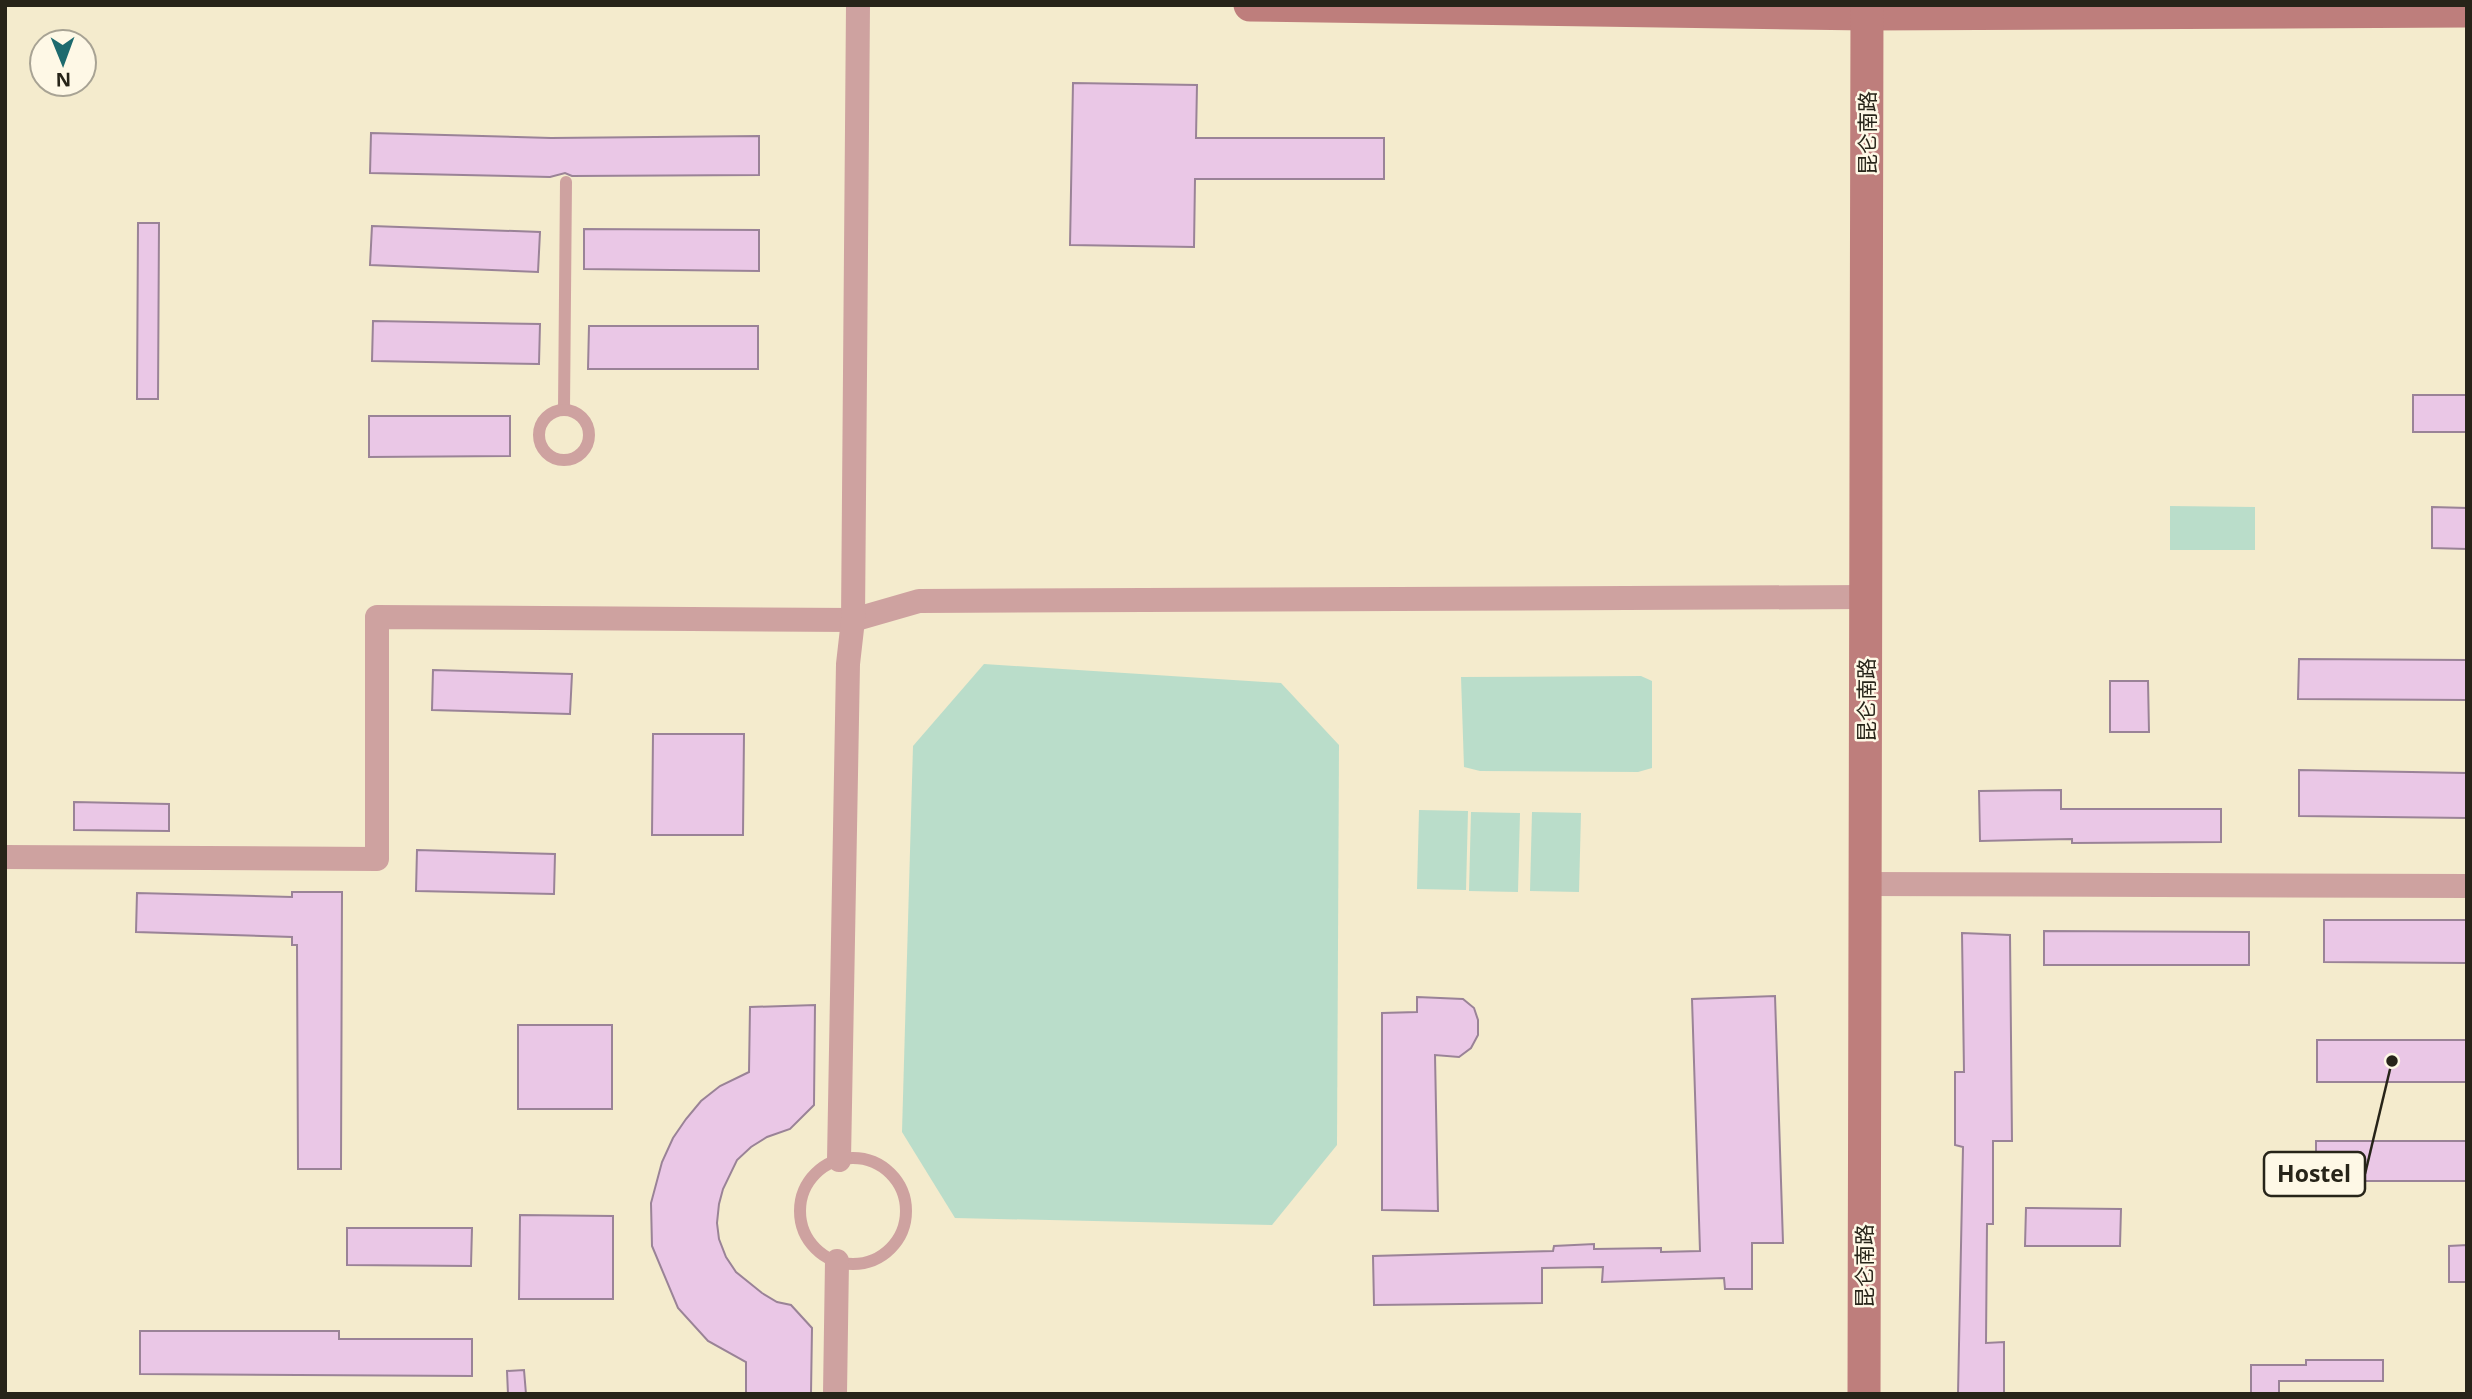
<svg xmlns="http://www.w3.org/2000/svg" width="2472" height="1399" font-family="'Open Sans','Noto Sans SC',sans-serif">
  <rect width="100%" height="100%" fill="#f4ebcd"/>
  <!-- green -->
  <g fill="#baddca">
    <path d="M2170 506 2255 507V550H2170Z"/>
    <path d="M984 664 1281 683 1339 745 1337 1145 1272 1225 955 1218 902 1132 913 746Z"/>
    <path d="M1641 676 1652 681V768L1638 772 1480 771 1464 767 1461 677Z"/>
    <path d="M1419 810 1468 811 1466 890 1417 889Z"/>
    <path d="M1471 812 1520 813 1518 892 1469 891Z"/>
    <path d="M1532 812 1581 813 1579 892 1530 891Z"/>
  </g>
  <!-- building -->
  <g fill="#eac7e6" stroke="#9a8397" stroke-width="2">
    <path d="M1073 83 1197 85 1196 138H1384V179H1195L1194 247 1070 245Z"/>
    <path d="M371 133 551 138 759 136V175L572 176 565 173 550 177 370 173Z"/>
    <path d="M138 223H159L158 399H137Z"/>
    <path d="M372 226 540 232 538 272 370 265Z"/>
    <path d="M584 229 759 230V271L584 269Z"/>
    <path d="M373 321 540 324 539 364 372 361Z"/>
    <path d="M589 326H758V369H588Z"/>
    <rect x="2413" y="395" width="54" height="37"/>
    <path d="M369 416H510V456L369 457Z"/>
    <path d="M2432 507 2467 508V549L2432 548Z"/>
    <path d="M2299 659 2467 660V700L2298 699Z"/>
    <path d="M433 670 572 674 570 714 432 710Z"/>
    <path d="M2110 681H2148L2149 732H2110Z"/>
    <path d="M653 734H744L743 835H652Z"/>
    <path d="M2299 770 2467 773V818L2299 816Z"/>
    <path d="M2061 790V809H2221V842L2072 843V839L1980 841 1979 791Z"/>
    <path d="M74 802 169 804V831L74 830Z"/>
    <path d="M417 850 555 854 554 894 416 891Z"/>
    <path d="M292 892H342L341 1169H298L297 945H292V937L136 932 137 893 292 897Z"/>
    <path d="M2324 920H2467V963L2324 962Z"/>
    <path d="M2044 931 2249 932V965H2044Z"/>
    <path d="M1962 933 2010 935 2012 1141H1993V1224H1987L1986 1343 2004 1342V1394H1958L1963 1147 1955 1145V1072H1964Z"/>
    <path d="M1775 996 1783 1243H1752V1289H1725L1724 1278 1602 1282 1603 1267 1542 1268V1303L1374 1305 1373 1256 1553 1251 1554 1246 1594 1244V1249L1661 1248V1252L1700 1251 1692 999Z"/>
    <path d="M1417 997 1463 999 1474 1008 1478 1020V1035L1471 1048 1459 1057 1435 1055 1438 1211 1382 1210V1013L1417 1012Z"/>
    <path d="M815 1005 814 1105 790 1129 767 1137 751 1147 737 1160 723 1189 719 1204 717 1223 719 1239 726 1257 736 1272 762 1293 777 1302 791 1305 812 1328 811 1394H746V1362L708 1341 678 1308 652 1246 651 1203 662 1162 673 1138 686 1119 701 1101 720 1086 749 1072 750 1007Z"/>
    <rect x="518" y="1025" width="94" height="84"/>
    <rect x="2317" y="1040" width="150" height="42"/>
    <rect x="2316" y="1141" width="151" height="40"/>
    <path d="M2026 1208 2121 1209 2120 1246H2025Z"/>
    <path d="M520 1215 613 1216V1299H519Z"/>
    <path d="M347 1228H472L471 1266 347 1265Z"/>
    <path d="M2467 1245V1282H2449V1246Z"/>
    <path d="M140 1331H339V1339H472V1376L140 1374Z"/>
    <path d="M2306 1360H2383V1381H2279V1394H2251V1365H2306Z"/>
    <path d="M524 1370 526 1394H508L507 1371Z"/>
  </g>
  <g fill="none" stroke-linecap="round" stroke-linejoin="round">
    <!-- lane -->
    <g stroke="#cea2a0" stroke-width="12">
      <path d="M564 409 566 182"/>
      <circle cx="564" cy="435" r="25"/>
      <circle cx="853" cy="1211" r="53"/>
    </g>
    <!-- street -->
    <g stroke="#cea2a0" stroke-width="24">
      <path d="M5 857 377 859V617L853 620 919 601 1867 597"/>
      <path d="M1865 884 2467 886"/>
      <path d="M839 1160 848 664 853 620 858 5"/>
      <path d="M835 1394 837 1261"/>
    </g>
    <!-- secondary -->
    <g stroke="#be7e7c" stroke-width="33">
      <path d="M1250 5 1867 14 2467 11"/>
      <path d="M1864 1394 1867 5"/>
    </g>
  </g>
  <g text-anchor="middle" dominant-baseline="central" stroke-width="5" stroke-linejoin="round" paint-order="stroke">
    <!-- street labels -->
    <g font-size="21" fill="#272419" stroke="#fef8e6">
      <text transform="translate(1867 133) rotate(-90)">昆仑南路</text>
      <text transform="translate(1866 700) rotate(-90)">昆仑南路</text>
      <text transform="translate(1864 1266) rotate(-90)">昆仑南路</text>
    </g>
  </g>
  <!-- callouts -->
  <path fill="none" stroke="#272419" stroke-width="2.5" d="M2392 1061L2365 1174"/>
  <circle fill="#272419" stroke="#fef8e6" stroke-width="2.5" cx="2392" cy="1061" r="7"/>
  <rect fill="#fef8e6" stroke="#272419" stroke-width="2.5" x="2264" y="1152" width="101" height="44" rx="7"/>
  <g font-size="23" text-anchor="middle" font-weight="bold" fill="#272419">
    <text x="2314" y="1182">Hostel</text>
  </g>
  <!-- border -->
  <rect width="2472" height="1399" fill="none" stroke="#272419" stroke-width="14"/>
  <!-- north arrow -->
  <g transform="translate(63 63) rotate(179)"><circle r="33" fill="#fef8e6" stroke="#a8a394" stroke-width="2"/>
  <path d="M0-5L12 26L0 18L-12 26Z" fill="#1d6a6e"/>
  <text y="-10" font-size="19" font-weight="bold" text-anchor="middle" fill="#272419">N</text>
  </g>
</svg>
